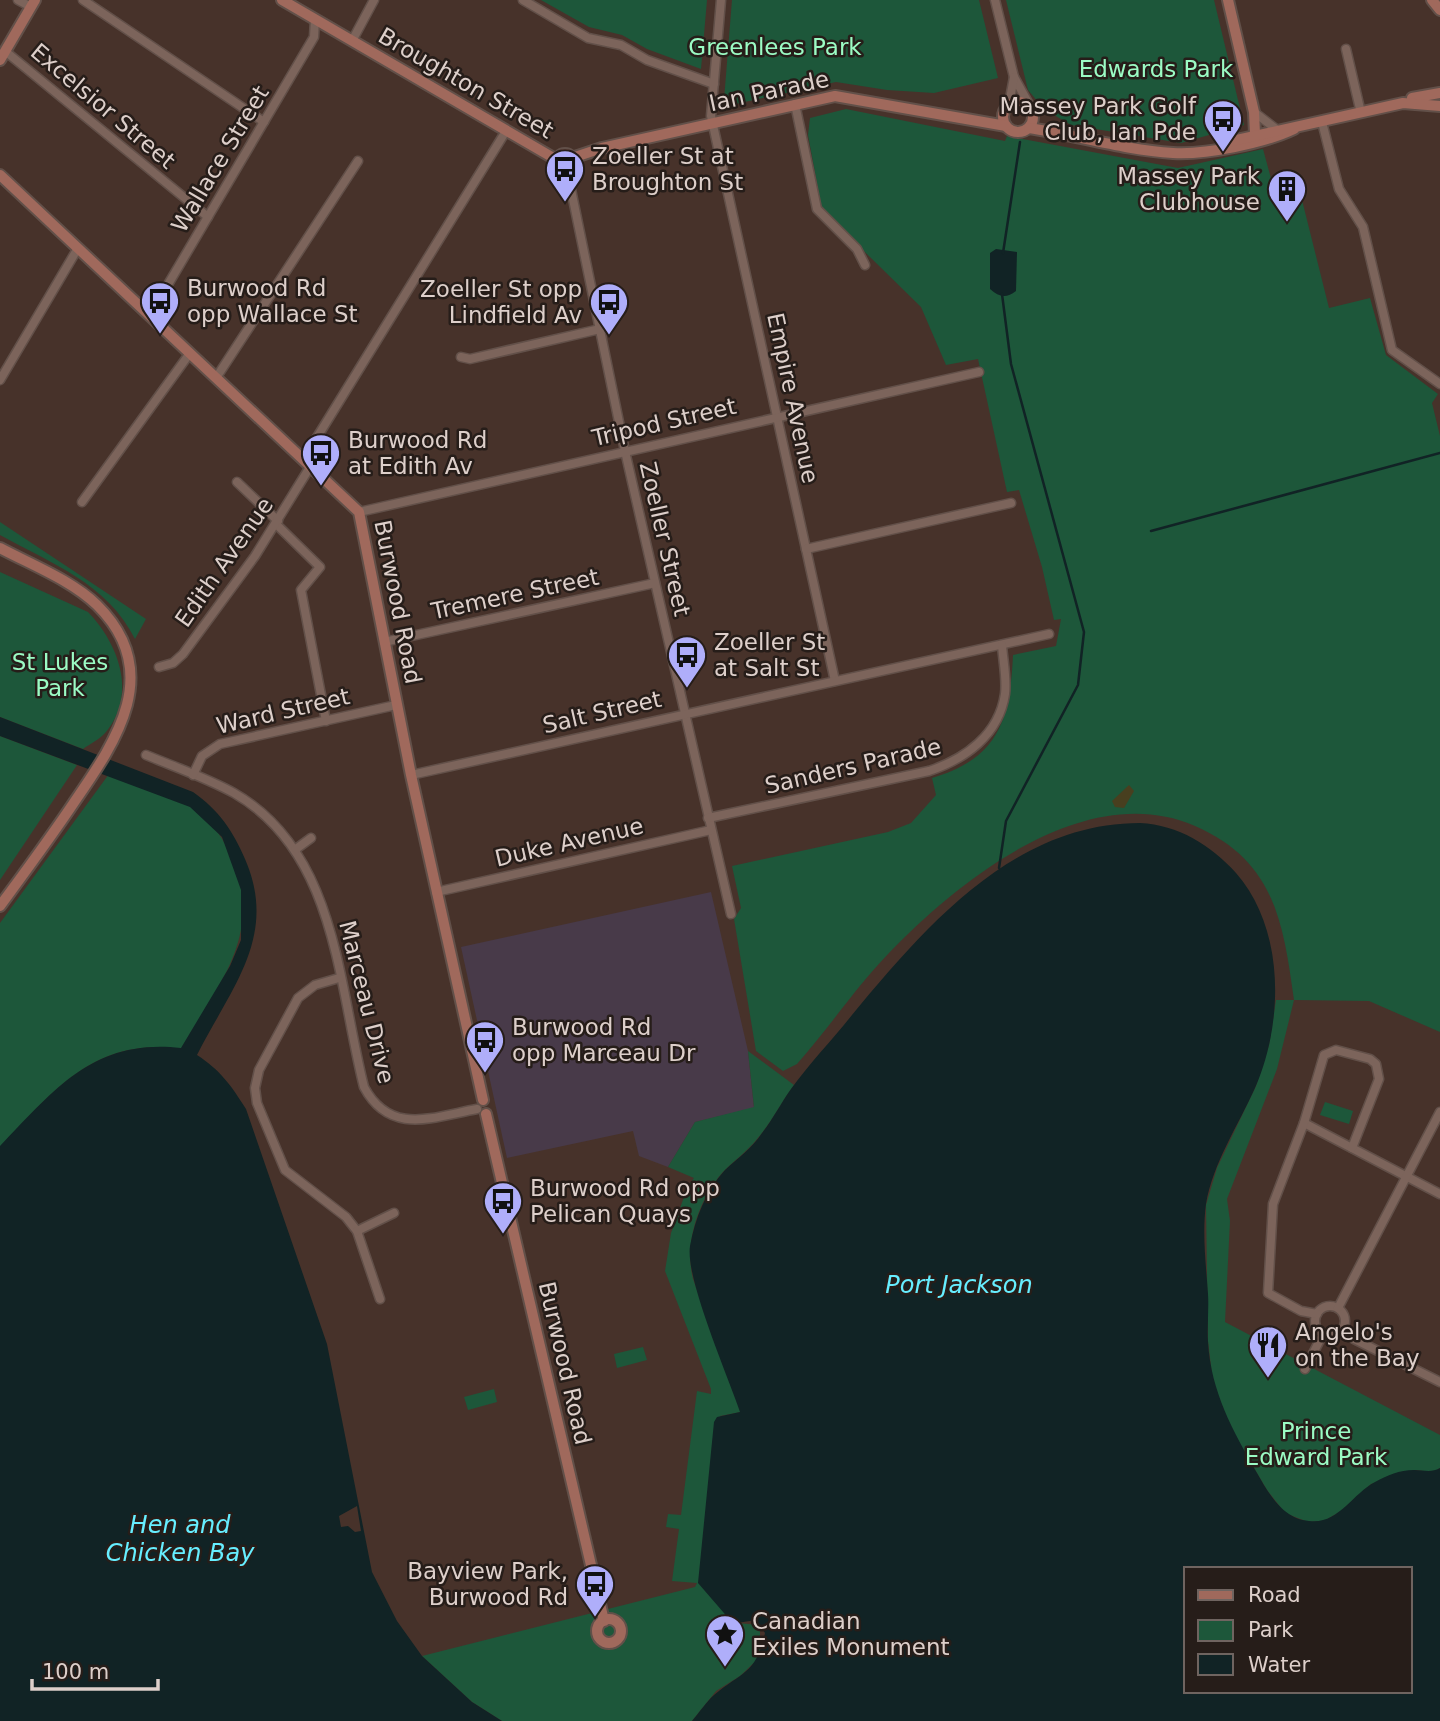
<svg xmlns="http://www.w3.org/2000/svg" width="1440" height="1721" font-family="'DejaVu Sans',sans-serif">
  <rect width="100%" height="100%" fill="#47322a"/>
  <!-- industrial -->
  <path fill="#483a49" d="M711 892 748 1051 754 1108 695 1122 668 1167 639 1156 633 1131 507 1158 461 947Z"/>
  <!-- green -->
  <g fill="#1d573a">
    <path d="M541 0H707L701 69 647 49 622 35 589 27Z"/>
    <path d="M732 0H979L998 78 934 93 887 90 836 82 731 105 724 100Z"/>
    <path d="M1006 0H1214L1244 125 1181 143 1071 125 1044 109 1028 90Z"/>
    <path d="M846 109 1005 141 1007 136 1178 168 1263 149 1273 186 1284 192 1299 188 1329 308 1370 298 1386 355 1438 394 1432 403 1440 436V1032L1369 1001 1294 1000 1277 1069 1227 1199 1230 1221 1225 1322 1440 1435V1468L1433 1472 1415 1470 1371 1484 1341 1511 1324 1521 1308 1522 1285 1513 1267 1490 1231 1429 1213 1383 1208 1341 1206 1205 1217 1168 1256 1086 1269 1045 1276 1000H1294C1283 922 1275 861 1195 826 1087 779 961 878 889 953 856 987 829 1028 797 1064L783 1071 756 1051 734 919 741 908 732 866 888 832 911 823 936 795 932 778C999 758 1010 720 1013 655L1056 646 1061 619 1054 620 1042 567 1019 490 1007 492 978 359 946 365 921 307 822 210 808 135 810 118Z"/>
    <path d="M0 522 146 619 135 639C107 583 52 564 0 535Z"/>
    <path d="M0 572 88 612C118 643 138 694 106 732 100 739 90 744 83 749L0 717Z"/>
    <path d="M0 736 77 765 0 880Z"/>
    <path d="M109 774C136 787 167 792 193 808 213 821 225 841 234 863 263 936 216 988 181 1049 94 1037 55 1090 0 1147V923Z"/>
    <path d="M748 1051 794 1085C781 1103 771 1123 757 1139 747 1152 733 1161 722 1173 698 1201 684 1244 693 1279L741 1412 720 1416 737 1623 760 1625V1657L740 1676 716 1691 692 1721H502L472 1702 422 1656 695 1587 697 1583 672 1581 679 1529 666 1527 668 1514 681 1515 697 1391 711 1394V1389L665 1271 671 1233 688 1186 694 1178 668 1167 695 1122 754 1107Z"/>
    <path d="M1325 1102 1353 1111 1349 1124 1320 1115Z"/>
    <path d="M643 1347 647 1360 617 1368 614 1354Z"/>
    <path d="M494 1389 497 1402 468 1410 464 1397Z"/>
  </g>
  <!-- sand -->
  <path fill="#483f1f" d="M1129 785 1134 791 1124 808 1115 807 1112 801Z"/>
  <!-- water -->
  <g fill="#112325" fill-rule="evenodd">
    <path d="M996 249 1017 252 1016 291C1006 299 999 297 990 289V253Z"/>
    <path d="M0 717 193 792C219 810 233 831 245 859 279 937 230 989 197 1055 220 1070 231 1085 246 1109L327 1344 372 1572 397 1621 422 1656 472 1702 502 1721H0V1146C55 1089 94 1038 181 1048L230 966 241 940V890L222 837 190 807 0 736Z"/>
    <path d="M1140 823C1178 825 1211 845 1236 873 1285 929 1284 1022 1255 1088 1238 1126 1213 1163 1206 1204 1202 1233 1206 1265 1208 1294 1209 1310 1207 1326 1208 1342 1211 1392 1233 1431 1257 1473 1269 1494 1283 1519 1309 1521 1338 1525 1352 1494 1375 1482 1388 1475 1399 1470 1414 1470 1424 1470 1431 1473 1440 1468V1721H692C699 1713 706 1702 714 1695 743 1671 756 1674 765 1633L756 1620 737 1623 730 1620 698 1583 714 1422 717 1417 740 1412C728 1376 685 1278 690 1246 695 1219 706 1190 725 1170 738 1158 752 1148 762 1133 773 1119 781 1103 791 1089 810 1063 832 1040 852 1015 926 926 1014 823 1140 823ZM1186 1569H1410V1691H1186Z"/>
  </g>
  <!-- pier -->
  <path fill="#47322a" d="M357 1506 361 1531 355 1532 348 1526 341 1527 339 1516Z"/>
  <g fill="none" stroke-linecap="round" stroke-linejoin="round">
    <!-- stream -->
    <g stroke="#112325" stroke-width="2.5">
      <path d="M1003 253 1020 142"/>
      <path d="M1151 531 1440 453"/>
      <path d="M999 868 1006 821 1078 685 1084 632 1011 364 1002 294"/>
    </g>
    <!-- street casing -->
    <g stroke="#625049" stroke-width="11">
      <g id="street">
        <path d="M18 0 31 7"/>
        <path d="M83 0 264 122"/>
        <path d="M523 0 588 38 621 45 647 60 714 84"/>
        <path d="M721 0 711 116 835 681"/>
        <path d="M995 0 1014 77 1031 108"/>
        <path d="M352 41 374 0"/>
        <path d="M1346 49 1361 113"/>
        <path d="M5 51 208 217"/>
        <path d="M795 104 817 209 857 249 865 265"/>
        <path d="M1009 104 1014 77"/>
        <path d="M1254 112 1276 129"/>
        <path d="M1322 122 1339 189 1363 227 1392 350 1440 384"/>
        <path d="M567 170 625 451 731 914"/>
        <path d="M150 315 314 37 315 19"/>
        <path d="M461 357 470 359 600 329"/>
        <path d="M216 378 358 161"/>
        <path d="M0 380 78 248"/>
        <path d="M303 460 506 131"/>
        <path d="M237 482 278 521"/>
        <path d="M82 502 190 353"/>
        <path d="M359 512 979 372"/>
        <path d="M276 524 320 567 301 590 326 721"/>
        <path d="M806 549 1011 503"/>
        <path d="M384 642 655 583"/>
        <path d="M159 667 173 663 183 654 255 556 310 467"/>
        <path d="M146 755C175 767 207 778 234 793 337 852 338 985 364 1087 390 1136 433 1117 477 1109"/>
        <path d="M193 775 202 756 220 744 396 705"/>
        <path d="M411 775 1049 634"/>
        <path d="M708 818 929 771C965 759 999 735 1005 694 1007 679 1003 660 1002 645"/>
        <path d="M296 849 311 838"/>
        <path d="M436 892 711 830"/>
        <path d="M339 978 315 985 298 998 259 1070 255 1088 257 1103 285 1170 346 1217 357 1231 380 1299"/>
        <path d="M1304 1123 1440 1194"/>
        <path d="M357 1231 394 1213"/>
        <circle cx="1330" cy="1321" r="15"/>
        <path d="M1338 1308 1440 1112"/>
        <path d="M1317 1314 1301 1311 1268 1293 1273 1204 1304 1123 1324 1055 1336 1050 1370 1059 1376 1064 1379 1079 1352 1148"/>
        <path d="M1343 1328 1354 1339 1440 1382"/>
        <path d="M1305 1369 1323 1334"/>
      </g>
    </g>
    <!-- secondary casing -->
    <g stroke="#625049" stroke-width="14">
      <g id="secondary">
        <path d="M282 0 557 160"/>
        <path d="M1228 0 1254 112 1255 134"/>
        <path d="M1432 0 1440 10"/>
        <path d="M0 60 35 0"/>
        <path d="M1412 98 1440 93"/>
        <circle cx="1018" cy="117" r="15"/>
        <path d="M1029 128C1076 135 1124 150 1173 153 1205 155 1265 143 1294 129"/>
        <path d="M1223 143 1403 103 1440 106"/>
        <circle cx="565" cy="162" r="8"/>
        <path d="M572 158 602 148 835 96 1006 126"/>
        <path d="M0 175 359 512 411 775 483 1100"/>
        <path d="M0 548C32 565 71 580 97 605 164 671 117 740 75 801 51 837 25 872 0 906"/>
        <path d="M486 1114 604 1621"/>
        <circle cx="609" cy="1631" r="12"/>
      </g>
    </g>
    <!-- street -->
    <use href="#street" stroke="#7c645b" stroke-width="8"/>
    <!-- secondary -->
    <use href="#secondary" stroke="#a0695c" stroke-width="10"/>
  </g>
  <!-- icons -->
  <defs>
    <g id="bus-pin" transform="scale(2.0125)"><path d="M0 17L-7.5 6A9.5 9.5 0 1 1 7.5 6Z" fill="#afaefa" stroke="#261d19"/><path d="M-5-6H5V4H4V6H2V4H-2V6H-4V4H-5ZM-3.5-4V0h7V-4ZM-3.5 1.2v1.5H-2V1.2ZM2 1.2v1.5H3.5V1.2Z" fill="#111"/></g>
    <g id="building-pin" transform="scale(2.0125)"><path d="M0 17L-7.5 6A9.5 9.5 0 1 1 7.5 6Z" fill="#afaefa" stroke="#261d19"/><path d="M-4-6H4V6H1V3H-1V6H-4ZM-2.5-4.3h1.7v1.8h-1.7ZM.8-4.3h1.7v1.8H.8ZM-2.5-1h1.7V.8h-1.7ZM.8-1h1.7V.8H.8Z" fill="#111"/></g>
    <g id="restaurant-pin" transform="scale(2.0125)"><path d="M0 17L-7.5 6A9.5 9.5 0 1 1 7.5 6Z" fill="#afaefa" stroke="#261d19"/><path d="M-5-6h1v4h1v-4h1v4h1v-4h1v5L-1.5 .5V6h-2V.5L-5-1ZM5-6V6H3V1.5H1.5Q1.5-4 5-6Z" fill="#111"/></g>
    <g id="sight-pin" transform="scale(2.0125)"><path d="M0 17L-7.5 6A9.5 9.5 0 1 1 7.5 6Z" fill="#afaefa" stroke="#261d19"/><path d="M0-6L1.8-2.2L6-1.7L2.9 1.2L3.7 5.4L0 3.3L-3.7 5.4L-2.9 1.2L-6-1.7L-1.8-2.2Z" fill="#111"/></g>
  </defs>
  <g fill-rule="evenodd">
    <use href="#bus-pin" x="1223" y="119"/>
    <use href="#bus-pin" x="565" y="169"/>
    <use href="#building-pin" x="1287" y="189"/>
    <use href="#bus-pin" x="160" y="301"/>
    <use href="#bus-pin" x="609" y="302"/>
    <use href="#bus-pin" x="321" y="453"/>
    <use href="#bus-pin" x="687" y="655"/>
    <use href="#bus-pin" x="485" y="1040"/>
    <use href="#bus-pin" x="503" y="1201"/>
    <use href="#restaurant-pin" x="1268" y="1345"/>
    <use href="#bus-pin" x="595" y="1584"/>
    <use href="#sight-pin" x="725" y="1634"/>
  </g>
  <g text-anchor="middle" dominant-baseline="central" stroke-width="5" stroke-linejoin="round" paint-order="stroke">
    <!-- park labels -->
    <g font-size="23" fill="#9bfbc4" stroke="#261d19">
      <text x="775" y="47">Greenlees Park</text>
      <text x="1156" y="69">Edwards Park</text>
      <text x="60" y="662">St Lukes<tspan x="60" dy="26">Park</tspan></text>
      <text x="1316" y="1431">Prince<tspan x="1316" dy="26">Edward Park</tspan></text>
    </g>
    <!-- street labels -->
    <g font-size="23" fill="#ddcfca" stroke="#261d19">
      <text transform="translate(466 83) rotate(30)">Broughton Street</text>
      <text transform="translate(769 91) rotate(-12)">Ian Parade</text>
      <text transform="translate(103 106) rotate(40)">Excelsior Street</text>
      <text transform="translate(220 159) rotate(-59)">Wallace Street</text>
      <text transform="translate(793 398) rotate(78)">Empire Avenue</text>
      <text transform="translate(664 422) rotate(-13)">Tripod Street</text>
      <text transform="translate(665 539) rotate(77)">Zoeller Street</text>
      <text transform="translate(224 562) rotate(-55)">Edith Avenue</text>
      <text transform="translate(515 594) rotate(-12)">Tremere Street</text>
      <text transform="translate(398 602) rotate(79)">Burwood Road</text>
      <text transform="translate(283 711) rotate(-13)">Ward Street</text>
      <text transform="translate(602 712) rotate(-13)">Salt Street</text>
      <text transform="translate(853 766) rotate(-13)">Sanders Parade</text>
      <text transform="translate(569 842) rotate(-13)">Duke Avenue</text>
      <text transform="translate(367 1002) rotate(76)">Marceau Drive</text>
      <text transform="translate(565 1363) rotate(77)">Burwood Road</text>
    </g>
    <!-- poi labels -->
    <g font-size="23" fill="#ddcfca" stroke="#261d19" text-anchor="start">
      <text x="1196" y="106" text-anchor="end">Massey Park Golf<tspan x="1196" dy="26">Club, Ian Pde</tspan></text>
      <text x="592" y="156">Zoeller St at<tspan x="592" dy="26">Broughton St</tspan></text>
      <text x="1260" y="176" text-anchor="end">Massey Park<tspan x="1260" dy="26">Clubhouse</tspan></text>
      <text x="187" y="288">Burwood Rd<tspan x="187" dy="26">opp Wallace St</tspan></text>
      <text x="582" y="289" text-anchor="end">Zoeller St opp<tspan x="582" dy="26">Lindfield Av</tspan></text>
      <text x="348" y="440">Burwood Rd<tspan x="348" dy="26">at Edith Av</tspan></text>
      <text x="714" y="642">Zoeller St<tspan x="714" dy="26">at Salt St</tspan></text>
      <text x="512" y="1027">Burwood Rd<tspan x="512" dy="26">opp Marceau Dr</tspan></text>
      <text x="530" y="1188">Burwood Rd opp<tspan x="530" dy="26">Pelican Quays</tspan></text>
      <text x="1295" y="1332">Angelo's<tspan x="1295" dy="26">on the Bay</tspan></text>
      <text x="568" y="1571" text-anchor="end">Bayview Park,<tspan x="568" dy="26">Burwood Rd</tspan></text>
      <text x="752" y="1621">Canadian<tspan x="752" dy="26">Exiles Monument</tspan></text>
    </g>
    <!-- water labels -->
    <g font-size="24" font-style="italic" fill="#6ef" stroke="#261d19">
      <text x="959" y="1285">Port Jackson</text>
      <text x="180" y="1525">Hen and<tspan x="180" dy="28">Chicken Bay</tspan></text>
    </g>
  </g>
  <!-- legend -->
  <rect x="1184" y="1567" width="228" height="126" fill="#261d19" stroke="#6f6460" stroke-width="2"/>
  <rect x="1198" y="1590" width="35" height="10" fill="#a0695c" stroke="#6f6460" stroke-width="2"/>
  <text x="1248" y="1602" font-size="21" fill="#ddcfca">Road</text>
  <rect x="1198" y="1620" width="35" height="21" fill="#1d573a" stroke="#6f6460" stroke-width="2"/>
  <text x="1248" y="1637" font-size="21" fill="#ddcfca">Park</text>
  <rect x="1198" y="1654" width="35" height="21" fill="#112325" stroke="#6f6460" stroke-width="2"/>
  <text x="1248" y="1672" font-size="21" fill="#ddcfca">Water</text>
  <!-- scale -->
  <path d="M32 1679v10h126v-10" fill="none" stroke="#ddcfca" stroke-width="3.5"/>
  <text x="42" y="1679" font-size="21" fill="#ddcfca" stroke="#261d19" stroke-width="5" paint-order="stroke">100 m</text>
</svg>
